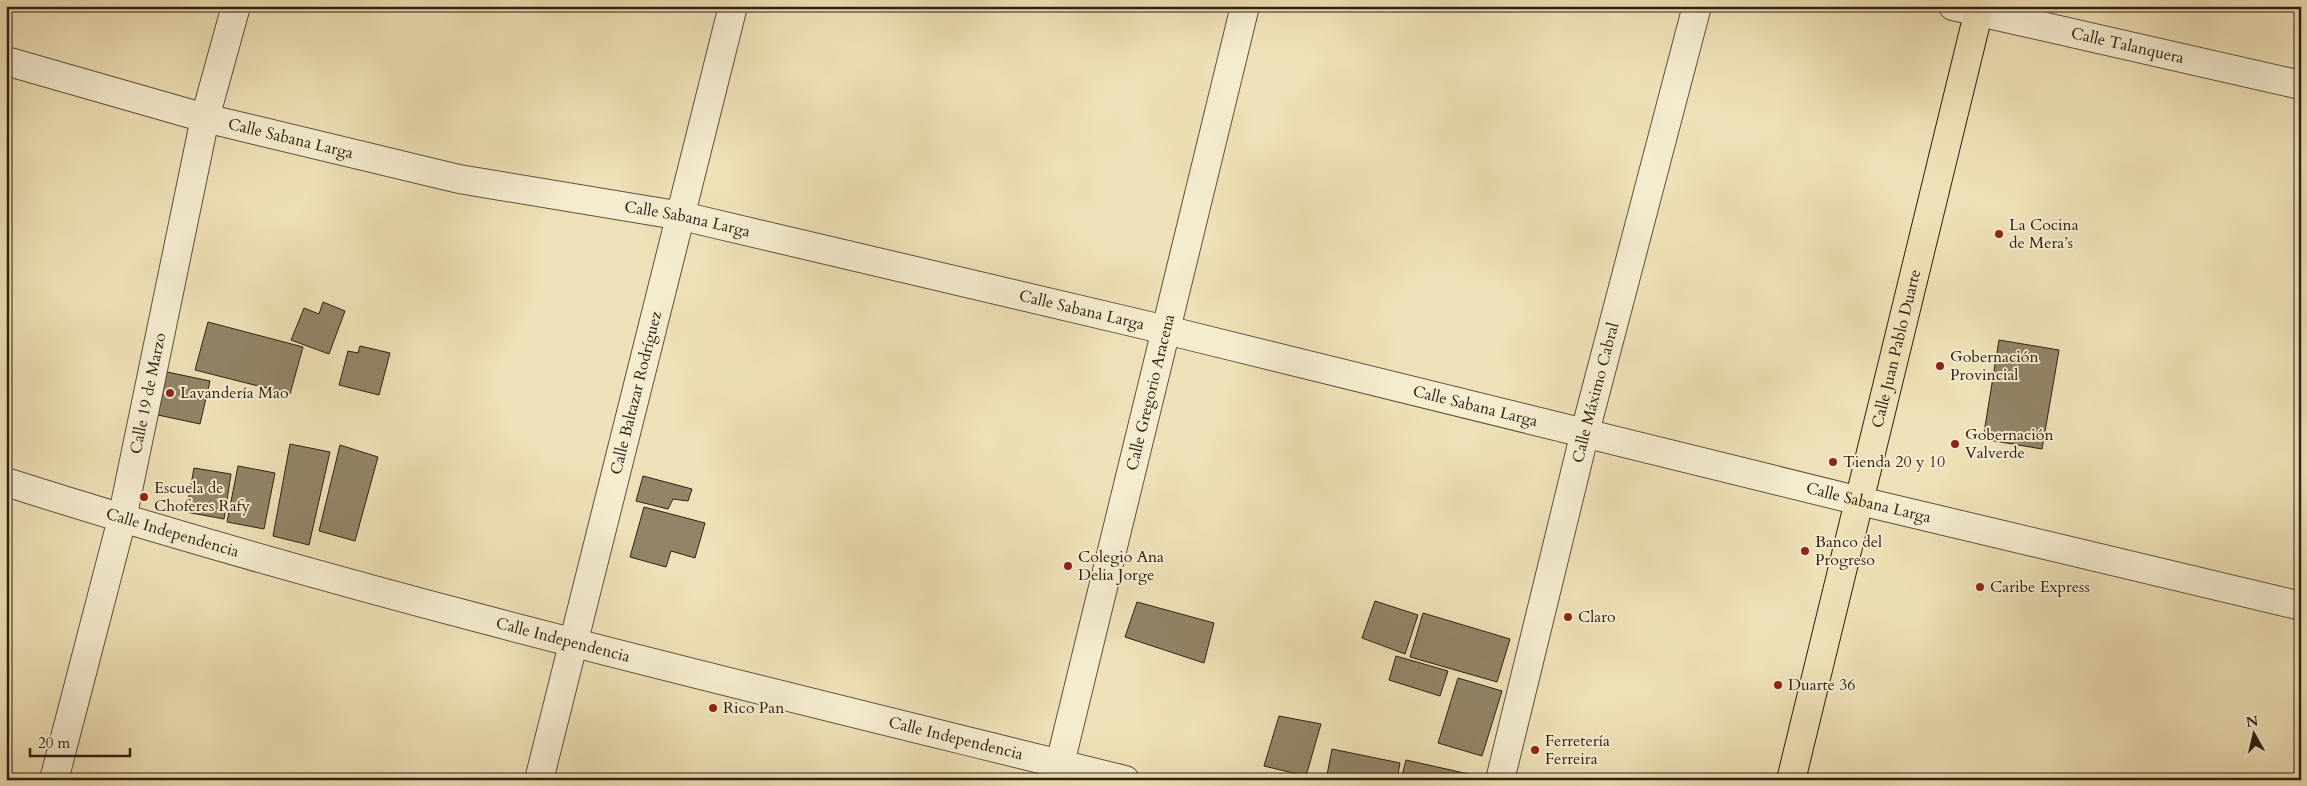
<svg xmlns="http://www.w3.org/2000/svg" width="2307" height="786" font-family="Cardo,serif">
  <rect width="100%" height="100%" fill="#efe1b7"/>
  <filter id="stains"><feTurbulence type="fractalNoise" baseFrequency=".004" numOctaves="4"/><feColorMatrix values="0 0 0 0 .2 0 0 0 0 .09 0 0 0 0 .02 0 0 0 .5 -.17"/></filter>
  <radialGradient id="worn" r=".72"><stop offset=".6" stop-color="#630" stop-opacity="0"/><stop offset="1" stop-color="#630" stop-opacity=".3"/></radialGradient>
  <!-- building -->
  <g fill="#928468" stroke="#2d2013">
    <path d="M323 302 345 311 329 354 291 340 304 308 319 314Z"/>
    <path d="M208 322 303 347 290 394 195 370Z"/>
    <path d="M1999 340 2059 350 2042 449 1983 439Z"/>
    <path d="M360 346 390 353 379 395 339 385 348 351 358 353Z"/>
    <path d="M167 372 210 381 200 424 158 415Z"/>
    <path d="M290 444 330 452 309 545 273 536Z"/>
    <path d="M340 445 378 457 355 541 319 531Z"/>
    <path d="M238 466 275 473 264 529 227 522Z"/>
    <path d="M194 468 231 474 224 519 186 512Z"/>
    <path d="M643 476 692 489 688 501 673 499 668 509 636 501Z"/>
    <path d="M644 507 705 523 695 558 671 551 666 567 630 557Z"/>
    <path d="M1375 601 1418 615 1405 654 1362 638Z"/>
    <path d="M1137 602 1214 623 1204 663 1125 637Z"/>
    <path d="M1423 613 1510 639 1497 682 1410 657Z"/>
    <path d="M1396 656 1448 671 1440 696 1389 680Z"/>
    <path d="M1458 678 1502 691 1482 756 1438 743Z"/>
    <path d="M1279 716 1321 724 1306 776 1264 766Z"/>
    <path d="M1332 749 1400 763 1397 780H1326Z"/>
    <path d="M1406 760 1473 775 1472 780H1401Z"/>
  </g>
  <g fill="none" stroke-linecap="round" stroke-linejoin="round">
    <!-- minor casing -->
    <g stroke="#5e503c" stroke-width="30">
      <g id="minor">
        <path id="s1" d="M1953 6 2301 85"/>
        <path id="s2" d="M6 61 205 118 459 179 682 216 1166 330 1860 501 2301 606"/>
        <path id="s3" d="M6 482C374 599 750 687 1125 780"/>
        <path id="s4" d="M54 780 122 519 205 118 236 6"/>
        <path id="s5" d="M539 780 733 6"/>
        <path id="s6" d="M1056 780 1245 6"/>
        <path id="s7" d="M1500 780 1585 432 1697 6"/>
      </g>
    </g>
    <!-- major casing -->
    <g stroke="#2d2013" stroke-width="30">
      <g id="major">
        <path id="s8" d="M1791 780 1980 6"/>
      </g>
    </g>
    <!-- minor -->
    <use href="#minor" stroke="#f5ecd0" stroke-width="28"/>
    <!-- major -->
    <use href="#major" stroke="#efe1b7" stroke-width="28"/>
  </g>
  <!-- markers -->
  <g fill="#8f2418" stroke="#f5ecd0" stroke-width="2">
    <circle cx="1999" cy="234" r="5"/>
    <circle cx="1940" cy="366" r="5"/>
    <circle cx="170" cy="393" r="5"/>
    <circle cx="1955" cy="444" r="5"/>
    <circle cx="1833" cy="462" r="5"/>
    <circle cx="144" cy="497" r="5"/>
    <circle cx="1805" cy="551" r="5"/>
    <circle cx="1068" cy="566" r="5"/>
    <circle cx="1980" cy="587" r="5"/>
    <circle cx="1568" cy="617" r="5"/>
    <circle cx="1778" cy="685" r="5"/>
    <circle cx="713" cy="708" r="5"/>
    <circle cx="1535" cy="750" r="5"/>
  </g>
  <g text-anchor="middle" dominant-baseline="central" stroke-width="4" stroke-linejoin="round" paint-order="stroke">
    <!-- street labels -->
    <g font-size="16" fill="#2d2013" stroke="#f5ecd0">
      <text stroke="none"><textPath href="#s1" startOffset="179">Calle Talanquera</textPath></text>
      <text stroke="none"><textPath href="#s2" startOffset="295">Calle Sabana Larga</textPath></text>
      <text stroke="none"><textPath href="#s2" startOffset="700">Calle Sabana Larga</textPath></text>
      <text stroke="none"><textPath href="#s2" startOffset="1105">Calle Sabana Larga</textPath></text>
      <text stroke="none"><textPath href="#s8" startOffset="444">Calle Juan Pablo Duarte</textPath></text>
      <text stroke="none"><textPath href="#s7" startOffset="399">Calle Máximo Cabral</textPath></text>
      <text stroke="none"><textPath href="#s5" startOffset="399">Calle Baltazar Rodríguez</textPath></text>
      <text stroke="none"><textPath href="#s6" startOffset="399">Calle Gregorio Aracena</textPath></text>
      <text stroke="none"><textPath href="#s4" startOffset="398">Calle 19 de Marzo</textPath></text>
      <text stroke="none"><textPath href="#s2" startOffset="1510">Calle Sabana Larga</textPath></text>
      <text stroke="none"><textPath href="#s2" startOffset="1915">Calle Sabana Larga</textPath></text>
      <text stroke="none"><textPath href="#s3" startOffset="174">Calle Independencia</textPath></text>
      <text stroke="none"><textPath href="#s3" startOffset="579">Calle Independencia</textPath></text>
      <text stroke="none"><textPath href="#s3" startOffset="984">Calle Independencia</textPath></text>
    </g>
    <!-- poi labels -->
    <g font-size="16" fill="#2d2013" stroke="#f5ecd0" text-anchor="start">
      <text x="2009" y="225">La Cocina<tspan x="2009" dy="18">de Mera’s</tspan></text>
      <text x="1950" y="357">Gobernación<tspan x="1950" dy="18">Provincial</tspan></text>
      <text x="180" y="393">Lavandería Mao</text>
      <text x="1965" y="435">Gobernación<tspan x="1965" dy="18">Valverde</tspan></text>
      <text x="1843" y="462">Tienda 20 y 10</text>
      <text x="154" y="488">Escuela de<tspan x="154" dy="18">Choferes Rafy</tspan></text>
      <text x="1815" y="542">Banco del<tspan x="1815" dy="18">Progreso</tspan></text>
      <text x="1078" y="557">Colegio Ana<tspan x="1078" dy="18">Delia Jorge</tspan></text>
      <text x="1990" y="587">Caribe Express</text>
      <text x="1578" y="617">Claro</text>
      <text x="1788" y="685">Duarte 36</text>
      <text x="723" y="708">Rico Pan</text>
      <text x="1545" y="741">Ferretería<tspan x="1545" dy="18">Ferreira</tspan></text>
    </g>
  </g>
  <!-- margin -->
  <rect width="2307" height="786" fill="none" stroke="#efe1b7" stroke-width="25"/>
  <rect x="8" y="8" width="2292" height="771" fill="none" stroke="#2d2013" stroke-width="2.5"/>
  <rect x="12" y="12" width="2282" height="761" fill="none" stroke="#2d2013"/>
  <!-- north arrow -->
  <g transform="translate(2254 734) rotate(352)" stroke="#f5ecd0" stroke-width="4" paint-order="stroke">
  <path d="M0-4L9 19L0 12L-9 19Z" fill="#2d2013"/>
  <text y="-8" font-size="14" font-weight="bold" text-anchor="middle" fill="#2d2013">N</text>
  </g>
  <!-- scale -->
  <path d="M30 748v8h100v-8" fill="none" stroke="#2d2013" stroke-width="2.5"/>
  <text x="38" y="748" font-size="15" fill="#2d2013" stroke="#f5ecd0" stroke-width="4" paint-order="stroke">20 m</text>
  <rect width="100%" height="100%" filter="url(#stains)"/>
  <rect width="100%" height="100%" fill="url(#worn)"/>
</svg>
